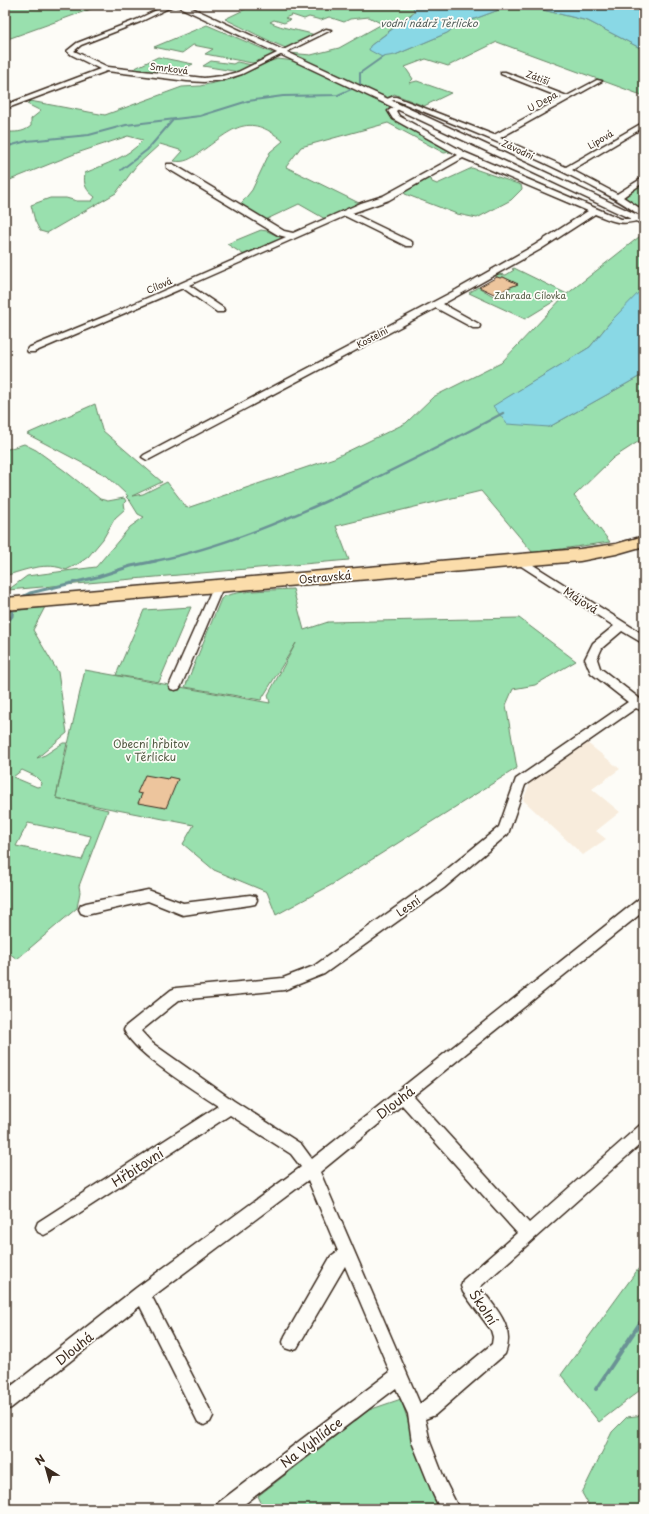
<svg xmlns="http://www.w3.org/2000/svg" width="649" height="1514" font-family="'Playpen Sans',sans-serif">
  <rect width="100%" height="100%" fill="#fdfcf7"/>
  <filter id="ink" filterUnits="userSpaceOnUse"><feTurbulence type="fractalNoise" baseFrequency=".025" numOctaves="2"/><feDisplacementMap in="SourceGraphic" scale="8" xChannelSelector="R" yChannelSelector="G"/><feConvolveMatrix kernelMatrix="1 2 1 2 8 2 1 2 1" color-interpolation-filters="sRGB"/></filter>
  <g filter="url(#ink)">
    <!-- built -->
    <path fill="#f8ecdc" d="M586 742 620 769 592 789 620 812 596 831 606 839 583 855 523 800 532 778Z"/>
    <!-- green -->
    <g fill="#99e0ae" stroke="#6a8566" fill-rule="evenodd">
      <path d="M5 5H102L5 40Z"/>
      <path d="M254 5H412L415 11 370 46 395 55 447 33 458 25 504 8 539 9 588 21 644 50V96L497 42 448 66 426 59 405 67 413 79 409 83 417 81 451 93 424 106 394 94 389 98 376 94 289 53 311 55 339 48 382 24 369 17 350 19 344 22 329 17 321 20 309 17 304 19 292 15 285 18 290 20 284 23 274 20 270 22C283 29 300 30 315 35L288 49C266 40 246 29 225 19Z"/>
      <path d="M207 25 275 54 257 62 252 63 205 54 213 49 193 45 182 53 154 47Z"/>
      <path d="M158 57 193 64 168 76 129 71Z"/>
      <path d="M278 59 295 61 384 103 389 108 390 115 404 126 451 152 444 153 388 123 301 147 286 167 361 204 327 220 299 204 263 221 239 206 252 190 270 152 283 141C247 110 231 131 199 153 191 159 184 163 174 161L183 151 160 144 136 166 116 193 47 233 40 231 35 221 31 205 50 198H66L77 201H92L95 197C86 190 83 185 85 173 105 164 129 157 143 140L128 136 77 153 5 182V132C15 132 23 133 31 126V119L41 111 27 104 30 101 105 115 182 87 200 86 232 79 264 63Z"/>
      <path d="M211 61 233 64 237 62 252 65 239 72 203 66Z"/>
      <path d="M472 168 521 185 522 189 511 200 477 218 457 214 405 194 404 192 429 178 431 179 432 182 437 184Z"/>
      <path d="M644 180V210L624 198Z"/>
      <path d="M261 230 267 231 280 237 281 240 246 256 227 244Z"/>
      <path d="M644 233 643 290 611 321 590 347 494 406 549 427 644 374V438L613 458 574 496 610 542 533 553 481 491 336 526 349 560 8 590 27 576 96 567 130 527 144 517 138 514 130 501 126 497 128 496 107 476 27 434 95 404 102 430 162 482 132 496 143 494 167 482 187 508 334 458 406 423 433 397 501 363 566 294 525 319 469 293 478 287 495 297 509 291 505 288 507 287 509 288 517 284 503 277 500 278 495 276 497 274 506 275 514 270 512 269 514 268 567 294Z"/>
      <path d="M24 444 36 450 65 471 100 499 108 501 124 498 126 501 124 503 125 509 115 518 103 539 88 557 78 564 66 570C48 561 24 570 5 576V450Z"/>
      <path d="M293 589 304 630 328 622 519 618 576 661 535 685 513 689 506 705 517 768 333 884 276 915 267 892 214 870 183 844 194 825 56 798 108 810 79 886 80 892 77 908 17 959 5 950V612L45 607 33 630 58 672 67 733 37 758 45 755 63 743H67L56 797 85 670 270 703 268 695 296 643 261 700 185 687 221 599C228 590 279 590 293 589ZM22 770 35 776 42 783 41 786 37 787 13 777ZM28 823 91 836 82 860 16 846Z"/>
      <path d="M191 607 159 682 116 675 144 610Z"/>
      <path d="M644 1261V1387L599 1422 561 1375Z"/>
      <path d="M401 1399 419 1456 443 1509H264L258 1496 369 1410Z"/>
      <path d="M644 1415V1509H591L582 1493 612 1432 627 1417Z"/>
    </g>
    <!-- water -->
    <g fill="#89d8e5" stroke="#6a9295">
      <path d="M412 5H644V50L588 21 539 9 504 8 458 25 447 33 395 55 382 57 369 50 370 46 415 12Z"/>
      <path d="M644 287V374L549 427 507 424 493 406 590 347 611 321Z"/>
    </g>
    <g fill="none" stroke-linecap="round" stroke-linejoin="round">
      <!-- stream-far3 -->
      <g stroke="#6a9295" stroke-width="2">
        <path d="M5 147 27 141 89 135 126 125 200 116 248 101 283 96 338 95 360 85V73L384 56"/>
        <path d="M121 170 147 150 173 120"/>
      </g>
      <!-- stream-far2 -->
      <path stroke="#6a9295" stroke-width="2.5" d="M150 562C222 548 291 518 357 487 407 463 455 439 503 413"/>
      <!-- stream-far1 -->
      <g stroke="#6a9295" stroke-width="3">
        <path d="M20 598 30 593 97 577 131 566 156 561"/>
        <path d="M5 625 12 616 13 606"/>
      </g>
      <!-- stream -->
      <path stroke="#6a9295" stroke-width="4" d="M596 1389 644 1317"/>
    </g>
    <!-- building -->
    <g fill="#edc59d" stroke="#3b2a1e">
      <path d="M497 277 500 278 503 277 518 284 508 288 496 295 479 287Z"/>
      <path d="M145 775 168 779 169 777 178 779 166 808 138 803 142 794 137 793Z"/>
    </g>
    <g fill="none" stroke-linecap="round" stroke-linejoin="round">
      <!-- street casing -->
      <g stroke="#3b2a1e" stroke-width="3">
        <g id="street">
          <path d="M167 5H175L140 22 81 45 74 51 108 67 204 78 222 76 238 72 326 29 331 30 242 74 223 80 204 82 187 81 107 71 5 109V105L100 69 72 55 67 51 77 43 136 20Z"/>
          <path d="M501 72H505L567 96 597 80 602 81 500 138 566 167 644 122V127L572 170 617 194 644 177V182L623 197 644 211V218C624 227 614 222 595 214L541 249 443 304 479 324 480 326 479 328H473L436 308 150 459 147 460 142 457 144 455 456 290 535 245 588 211 463 158 389 200 352 213 412 242V246H406L345 216 189 285 223 308 224 310 223 312H217L183 288 34 352H28L27 350 28 348 106 316 286 237 278 235 167 168V164H173L284 231 293 233 361 203 383 196 458 155 393 119 388 111 397 105 401 107 396 111 399 116 466 153 621 219H630L639 215C622 201 602 192 583 182 524 151 460 127 398 101L394 100 385 103 382 101 392 97H396L494 135 562 98 501 74Z"/>
          <path d="M519 556 644 635V644L622 631 602 648 597 659 600 668 644 702V712L636 708 525 785 508 834 444 888 324 974 284 990 179 1000 141 1031 152 1043 234 1101 301 1144 312 1159 639 899 644 898V911L413 1096 529 1223 639 1126 644 1124V1141L480 1287C495 1308 516 1327 505 1354L435 1415 425 1419 430 1442 446 1483 459 1509H440L433 1494 412 1442 408 1414 396 1388 238 1509H215L218 1503 390 1372 345 1266 297 1348 291 1350 285 1348 283 1342 285 1336 331 1256 338 1251 308 1180 152 1297 210 1410 213 1416 210 1422 204 1425 198 1422 140 1306 11 1408 5 1410V1391L136 1288 301 1167 291 1154 230 1115 50 1232 44 1235 38 1232 36 1227 38 1222 218 1106C194 1090 135 1054 124 1030L126 1026 171 990 176 988 283 978 314 966 434 880 499 827 516 779 628 702 591 673 585 659 593 643 614 626 515 562 514 560 515 558ZM402 1105 517 1233 463 1280 461 1286 463 1292 491 1330 493 1337 492 1344 420 1404 320 1172Z"/>
          <path d="M218 583 222 584 223 587 181 686 179 689 175 690 171 689 169 686 213 587 214 584Z"/>
          <path d="M148 890 183 903 250 895 255 896 257 900 255 904 250 905 183 915 148 901 86 915 81 913 79 909 81 905 86 903Z"/>
        </g>
      </g>
      <!-- secondary casing -->
      <g stroke="#3b2a1e" stroke-width="3">
        <path id="secondary" d="M175 5H186L644 218V225Z"/>
      </g>
      <!-- primary casing -->
      <g stroke="#3b2a1e" stroke-width="3">
        <path id="primary" d="M644 536V546L616 554 580 561 5 610V598L580 549 616 544Z"/>
      </g>
      <!-- street -->
      <use href="#street" fill="#fdfcf7" fill-rule="evenodd"/>
      <!-- secondary -->
      <use href="#secondary" fill="#fdfcf7" fill-rule="evenodd"/>
      <!-- primary -->
      <use href="#primary" fill="#fbddab" fill-rule="evenodd"/>
    </g>
  </g>
  <g text-anchor="middle" dominant-baseline="central" stroke-width="3.5" stroke-linejoin="round" paint-order="stroke">
    <!-- far-street labels -->
    <g font-size="9" fill="#3b2a1e" stroke="#fdfcf7">
      <text transform="translate(169 68) rotate(7)">Smrková</text>
      <text transform="translate(538 77) rotate(21)">Zátiší</text>
      <text transform="translate(542 101) rotate(-29)">U Depa</text>
      <text transform="translate(600 139) rotate(-31)">Lipová</text>
      <text transform="translate(518 149) rotate(25)">Závodní</text>
      <text transform="translate(159 285) rotate(-23)">Cílová</text>
      <text transform="translate(372 337) rotate(-28)">Kostelní</text>
    </g>
    <!-- far-park labels -->
    <g font-size="9" fill="#525842" stroke="#fdfcf7">
      <text x="530" y="295">Zahrada Cílovka</text>
    </g>
    <!-- far-water labels -->
    <g font-size="10" font-style="italic" fill="#525e5a" stroke="#fdfcf7">
      <text x="429" y="22">vodní nádrž Těrlicko</text>
    </g>
    <!-- street labels -->
    <g font-size="11" fill="#3b2a1e" stroke="#fdfcf7">
      <text transform="translate(325 577) rotate(-5)">Ostravská</text>
      <text transform="translate(581 600) rotate(33)">Májová</text>
      <text transform="translate(408 906) rotate(-36)">Lesní</text>
    </g>
    <!-- park labels -->
    <g font-size="11" fill="#525842" stroke="#fdfcf7">
      <text x="151" y="743">Obecní hřbitov<tspan x="151" dy="13">v Těrlicku</tspan></text>
    </g>
    <!-- near-street labels -->
    <g font-size="13" fill="#3b2a1e" stroke="#fdfcf7">
      <text transform="translate(395 1102) rotate(-38)">Dlouhá</text>
      <text transform="translate(137 1167) rotate(-33)">Hřbitovní</text>
      <text transform="translate(484 1307) rotate(56)">Školní</text>
      <text transform="translate(74 1348) rotate(-39)">Dlouhá</text>
      <text transform="translate(311 1442) rotate(-37)">Na Vyhlídce</text>
    </g>
  </g>
  <!-- margin -->
  <rect width="649" height="1514" fill="none" stroke="#fdfcf7" stroke-width="20"/>
  <rect x="10" y="10" width="629" height="1494" fill="none" stroke="#3b2a1e" stroke-width="1.5" filter="url(#ink)"/>
  <!-- north arrow -->
  <g transform="translate(46 1468) rotate(323)" stroke="#fdfcf7" stroke-width="3" paint-order="stroke">
  <path d="M0-3L7 15L0 10L-7 15Z" fill="#3b2a1e"/>
  <text y="-6" font-size="11" font-weight="bold" text-anchor="middle" fill="#3b2a1e">N</text>
  </g>
</svg>
